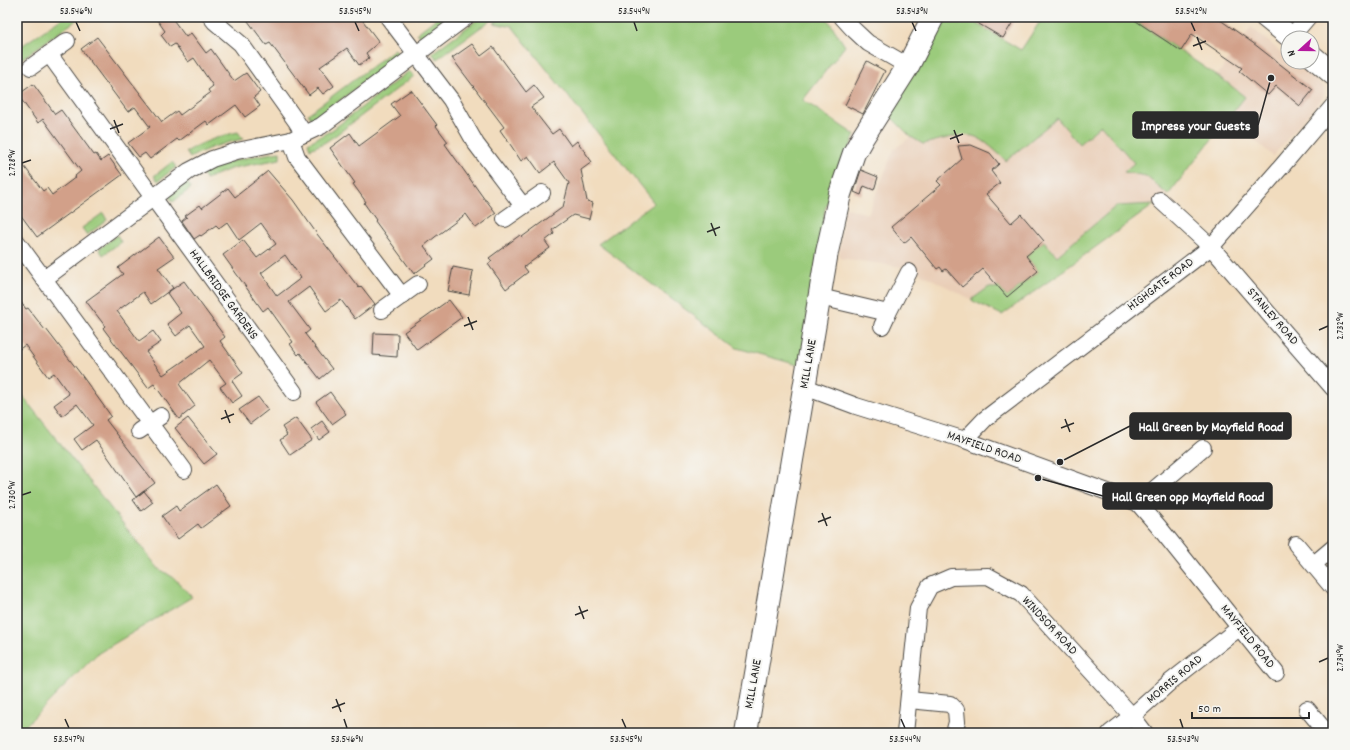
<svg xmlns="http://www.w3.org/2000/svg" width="1350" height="750" font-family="Dekko,sans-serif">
  <rect width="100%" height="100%" fill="#f6f6f2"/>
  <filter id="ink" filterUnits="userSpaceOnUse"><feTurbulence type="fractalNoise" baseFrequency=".025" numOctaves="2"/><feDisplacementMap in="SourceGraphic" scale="8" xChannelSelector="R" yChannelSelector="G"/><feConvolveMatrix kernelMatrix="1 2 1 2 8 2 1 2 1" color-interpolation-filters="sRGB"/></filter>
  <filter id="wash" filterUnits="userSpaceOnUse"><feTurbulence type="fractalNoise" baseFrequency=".012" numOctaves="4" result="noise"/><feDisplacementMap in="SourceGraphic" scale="16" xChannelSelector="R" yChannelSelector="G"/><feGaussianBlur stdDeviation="0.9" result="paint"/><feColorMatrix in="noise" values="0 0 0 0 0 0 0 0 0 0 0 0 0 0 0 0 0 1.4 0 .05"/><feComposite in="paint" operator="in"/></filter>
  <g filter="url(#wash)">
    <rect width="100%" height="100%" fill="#f1dcbe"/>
    <!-- built -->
    <path fill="#e9ceb7" d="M965 17 1021 50 1043 17H1204L1181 51 1217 76 1251 27 1288 58V62H1293L1323 86 1324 92 1323 97 1273 156 1228 117 1168 195 1002 315 910 268 839 258 844 207 868 214 894 149 911 137 887 113Z"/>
    <!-- green -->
    <g fill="#9bcb7b" stroke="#637b53">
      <path d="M64 17H81L17 62V49Z"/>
      <path d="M438 17H452L422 40 417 33Z"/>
      <path d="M481 17H495L437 59 432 53Z"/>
      <path d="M502 17H513L517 20 520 17 827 18 845 46 803 100 855 135 825 209 802 366 737 348 598 244 654 203 511 25 508 26 493 23Z"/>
      <path d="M942 17H965L1021 50 1043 17H1130L1229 84 1245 97 1168 195 1146 176 1124 172 1134 163 1101 125 1079 144 1057 118 1006 161C998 153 984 139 973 136 960 133 937 141 923 144L911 137 887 113Z"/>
      <path d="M395 49 399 55 313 121 308 114Z"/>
      <path d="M409 71 414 76 336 135 324 143 310 149 308 143 332 130Z"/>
      <path d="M238 132 243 139C225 143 206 148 190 158L186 152C202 142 220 136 238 132Z"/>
      <path d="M280 152V159L233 168 206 179 201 172C226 161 252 156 280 152Z"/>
      <path d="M172 162 176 167 158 181 154 176Z"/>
      <path d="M187 182 191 188 173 202 169 196Z"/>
      <path d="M1155 204 1002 315 971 300 989 287 994 288 999 287 1007 297 1038 271 1026 256 1044 241 1057 256 1116 206Z"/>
      <path d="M103 213 107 220 87 235 82 228Z"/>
      <path d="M117 235 121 242 103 255 99 249Z"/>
      <path d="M17 389 158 568 174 578 192 597 97 654 18 733H17Z"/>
    </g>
    <g id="blocks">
      <!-- building -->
      <g fill="#d2a089" fill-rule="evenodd">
        <path d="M155 17H171L186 37 191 33 206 53 211 49 234 81 246 73 260 92 254 97 260 106 245 117 236 105 209 125 206 121 179 141 177 139 150 159 145 153 139 157 128 143 150 127 135 107 128 112 81 49 97 37 162 122 177 111 180 115 210 93 208 90 213 86 194 58 188 62 175 44 170 47 161 35 165 31Z"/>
        <path d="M245 17H360L379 42 366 53 369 58 359 65 347 48 320 67 334 86 323 94 318 88 309 95 270 43 266 45Z"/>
        <path d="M967 17H1016L1003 38Z"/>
        <path d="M1130 17H1216L1253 43 1313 90 1300 106 1276 86 1268 95 1239 71 1242 68 1192 34 1181 51Z"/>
        <path d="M472 44 481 56 493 47 526 92 534 85 544 98 531 107 552 134 559 129 571 146 577 141 592 162 581 170 587 201 593 203 589 219 573 215 552 230 554 234 545 241 550 248 524 267 528 272 506 289 488 264 492 261 489 258 520 235 522 237 563 207 569 183 554 162 540 173 528 156 521 161 512 147 500 130 504 127 452 58Z"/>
        <path d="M867 61 885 71 863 114 845 105Z"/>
        <path d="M33 84 55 114 61 110 94 155 96 154 101 161 108 156 122 175 37 237 17 210V157L43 191 47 188 52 195 76 177 75 176 81 171 43 119 38 123 18 95Z"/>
        <path d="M411 90 437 125 436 126 448 142 445 144 485 200H486L496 213 476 228 466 214 435 237 424 246 434 259 414 274 375 221 376 220 364 203 366 202 353 184 355 183 330 148 350 133 359 146 400 116 391 104Z"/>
        <path d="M971 145 990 153 999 164 991 171 1000 183 986 194 1011 223 1021 214 1044 241 1026 256 1038 271 1007 297 983 269 962 287 946 269 943 271 940 267 937 269 911 237 904 243 891 227 941 185 937 181 962 159 958 146Z"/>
        <path d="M861 170 878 177 874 190 864 186 861 195 854 192Z"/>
        <path d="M268 171 293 200 317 234 359 288 361 286 375 304 355 319 341 300 326 311 309 287 289 302 310 330 305 334 332 369 320 379 300 353 298 355 290 344 293 342 268 307 263 311 223 255 243 240 257 258 276 244 261 223 239 240 227 222 219 228 216 225 201 236 200 235 194 239 182 221 187 217 185 216 200 205 202 208 228 188 235 197ZM285 255 301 278 277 296 261 273Z"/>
        <path d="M159 237 174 257 158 268 173 288 151 304 143 292 117 311 139 341 153 331 161 342 146 352 163 375 205 346 190 325 176 336 167 324 181 313 167 293 184 281 225 337 220 341 243 373 232 381 242 396 232 403 220 387 226 383 209 360 179 384 195 406 179 419 154 384 148 388 103 328 105 326 86 301 123 274 118 268Z"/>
        <path d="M453 267 473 271 469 295 448 291Z"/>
        <path d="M17 297 26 309 28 308 45 330 46 329 80 373 111 416 106 420 155 483 136 497 96 440 82 450 74 439 93 425 77 404 62 416 54 405 69 394 54 373 48 377 25 345 17 351Z"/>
        <path d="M449 300 462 317 417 350 404 332Z"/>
        <path d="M374 333 398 334 397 357 373 355Z"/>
        <path d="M330 392 346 414 332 424 316 402Z"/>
        <path d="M258 397 268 410 250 424 239 410Z"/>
        <path d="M188 418 217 454 204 464 175 428Z"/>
        <path d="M296 418 312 440 290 455 280 440 287 435 282 427Z"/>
        <path d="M322 421 330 432 319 440 311 429Z"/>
        <path d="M216 484 231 506 201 528 198 524 178 539 162 516 176 506 179 511Z"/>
        <path d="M144 491 153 502 141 511 133 500Z"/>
      </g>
    </g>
  </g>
  <g filter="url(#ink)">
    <use href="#blocks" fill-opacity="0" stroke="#494641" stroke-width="1"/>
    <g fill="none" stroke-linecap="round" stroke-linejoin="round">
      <!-- street casing -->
      <g stroke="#494641" stroke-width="18">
        <g id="street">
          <path d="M211 17 215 22 241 44 296 121 304 134"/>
          <path d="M388 17 451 100 476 144 523 206"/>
          <path d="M842 17 853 29 868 43 908 66"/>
          <path d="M1291 37 1308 17"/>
          <path d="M49 54 294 392"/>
          <path d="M31 67 67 41"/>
          <path d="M291 140 297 157 402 296"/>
          <path d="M1160 200 1211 247 1333 388"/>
          <path d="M505 219 542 193"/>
          <path d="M17 242 184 470"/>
          <path d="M44 279 189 171 212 159 237 151 291 140 321 126 466 17"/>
          <path d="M820 297 888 313 909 272"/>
          <path d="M382 310 418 284"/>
          <path d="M882 326 888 313"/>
          <path d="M805 387 856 406 965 440 1138 503 1158 526 1276 673"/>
          <path d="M139 431 161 416"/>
          <path d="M965 440 985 419 1211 247 1282 166 1333 106"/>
          <path d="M1138 503 1203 448"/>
          <path d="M1296 544 1333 588"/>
          <path d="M1314 564 1333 548"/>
          <path d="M909 700 950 704 956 710 957 722 954 733"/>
          <path d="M1307 709 1327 733"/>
          <path d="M905 733 918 608 930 586 951 577 988 576 1021 594 1132 716 1145 733"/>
          <path d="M1110 733 1132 716 1170 682 1239 628"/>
        </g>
      </g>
      <!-- secondary casing -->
      <g stroke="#494641" stroke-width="24">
        <path id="secondary" d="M746 733 827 252 840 194 854 153 863 137 908 66 933 17"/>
      </g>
      <!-- primary casing -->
      <g stroke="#494641" stroke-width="24">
        <g id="primary">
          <path d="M1266 17 1292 38"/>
          <path d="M1312 56 1333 74"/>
        </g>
      </g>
      <!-- street -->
      <use href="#street" stroke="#fff" stroke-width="16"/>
      <!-- secondary -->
      <use href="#secondary" stroke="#fff" stroke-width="22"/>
      <!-- primary -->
      <use href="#primary" stroke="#fff" stroke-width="22"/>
    </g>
  </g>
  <!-- ticks -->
  <path fill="none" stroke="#2b2b2b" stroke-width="1.5" d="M76 22 80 31M355 22 359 31M634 22 637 31M912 22 916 31M1191 22 1195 31M1197 37 1202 50M1193 46 1206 41M114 120 119 133M110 129 123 124M954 130 959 143M950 139 963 134M22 163 31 160M711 223 716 236M707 232 720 227M468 317 473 330M464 326 477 321M1319 330 1328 326M225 410 230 423M221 419 234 414M1065 419 1070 432M1061 428 1074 423M22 495 31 492M822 513 827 526M818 522 831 517M579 606 584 619M575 615 588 610M1319 662 1328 658M336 699 341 712M332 708 345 703M65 719 69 728M344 719 347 728M622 719 626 728M901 719 905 728M1180 719 1183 728"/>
  <g text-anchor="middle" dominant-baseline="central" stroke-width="4" stroke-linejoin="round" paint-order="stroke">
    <!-- street labels -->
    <g font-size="13" fill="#2b2b2b" stroke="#f6f6f2">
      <text transform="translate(1161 285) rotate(-37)">HIGHGATE ROAD</text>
      <text transform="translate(223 295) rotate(54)">HALLBRIDGE GARDENS</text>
      <text transform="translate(1272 317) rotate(49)">STANLEY ROAD</text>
      <text transform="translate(809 364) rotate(-80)">MILL LANE</text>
      <text transform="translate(984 448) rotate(19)">MAYFIELD ROAD</text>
      <text transform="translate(1049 626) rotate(47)">WINDSOR ROAD</text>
      <text transform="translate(1247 637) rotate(51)">MAYFIELD ROAD</text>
      <text transform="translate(1175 680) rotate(-40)">MORRIS ROAD</text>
      <text transform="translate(754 684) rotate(-80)">MILL LANE</text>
    </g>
  </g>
  <!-- callouts -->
  <path fill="none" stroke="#2b2b2b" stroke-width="1.5" d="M1271 78L1258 125M1060 462L1130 426M1038 478L1103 496"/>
  <g fill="#2b2b2b" stroke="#f6f6f2" stroke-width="1.5">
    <circle cx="1271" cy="78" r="4"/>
    <circle cx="1060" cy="462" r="4"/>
    <circle cx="1038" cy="478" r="4"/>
  </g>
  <g fill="#2b2b2b" stroke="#2b2b2b" stroke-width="1.5">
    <rect x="1133" y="112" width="125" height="26" rx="4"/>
    <rect x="1130" y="413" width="161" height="26" rx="4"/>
    <rect x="1103" y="483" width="169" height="26" rx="4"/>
  </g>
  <g font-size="14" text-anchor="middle" font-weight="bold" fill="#fff">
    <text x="1196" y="130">Impress your Guests</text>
    <text x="1211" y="431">Hall Green by Mayfield Road</text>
    <text x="1188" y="501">Hall Green opp Mayfield Road</text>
  </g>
  <!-- margin -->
  <rect width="1350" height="750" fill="none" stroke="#f6f6f2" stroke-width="44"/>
  <!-- north arrow -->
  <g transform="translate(1300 50) rotate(249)"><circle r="19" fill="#f6f6f2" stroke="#a5a5a2"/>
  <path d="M0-3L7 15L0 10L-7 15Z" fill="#b5179e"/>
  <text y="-6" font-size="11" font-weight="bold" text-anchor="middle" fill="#2b2b2b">N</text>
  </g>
  <!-- scale -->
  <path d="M1192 712v6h117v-6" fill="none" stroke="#2b2b2b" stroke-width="2"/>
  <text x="1198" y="712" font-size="12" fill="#2b2b2b" stroke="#f6f6f2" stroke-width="3" paint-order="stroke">50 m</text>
  <rect x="22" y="22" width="1306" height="706" fill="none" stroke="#2b2b2b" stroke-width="1.5"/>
  <g font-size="10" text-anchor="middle" fill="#2b2b2b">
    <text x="76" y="14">53.546°N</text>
    <text x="355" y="14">53.545°N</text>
    <text x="634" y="14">53.544°N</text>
    <text x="912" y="14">53.543°N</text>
    <text x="1191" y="14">53.542°N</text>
    <text transform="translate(11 163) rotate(-90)" y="4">2.728°W</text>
    <text transform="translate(1339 326) rotate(-90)" y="4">2.732°W</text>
    <text transform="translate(11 495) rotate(-90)" y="4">2.730°W</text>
    <text transform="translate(1339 658) rotate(-90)" y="4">2.734°W</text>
    <text x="69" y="742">53.547°N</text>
    <text x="347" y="742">53.546°N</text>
    <text x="626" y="742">53.545°N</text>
    <text x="905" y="742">53.544°N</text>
    <text x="1183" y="742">53.543°N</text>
  </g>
</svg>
